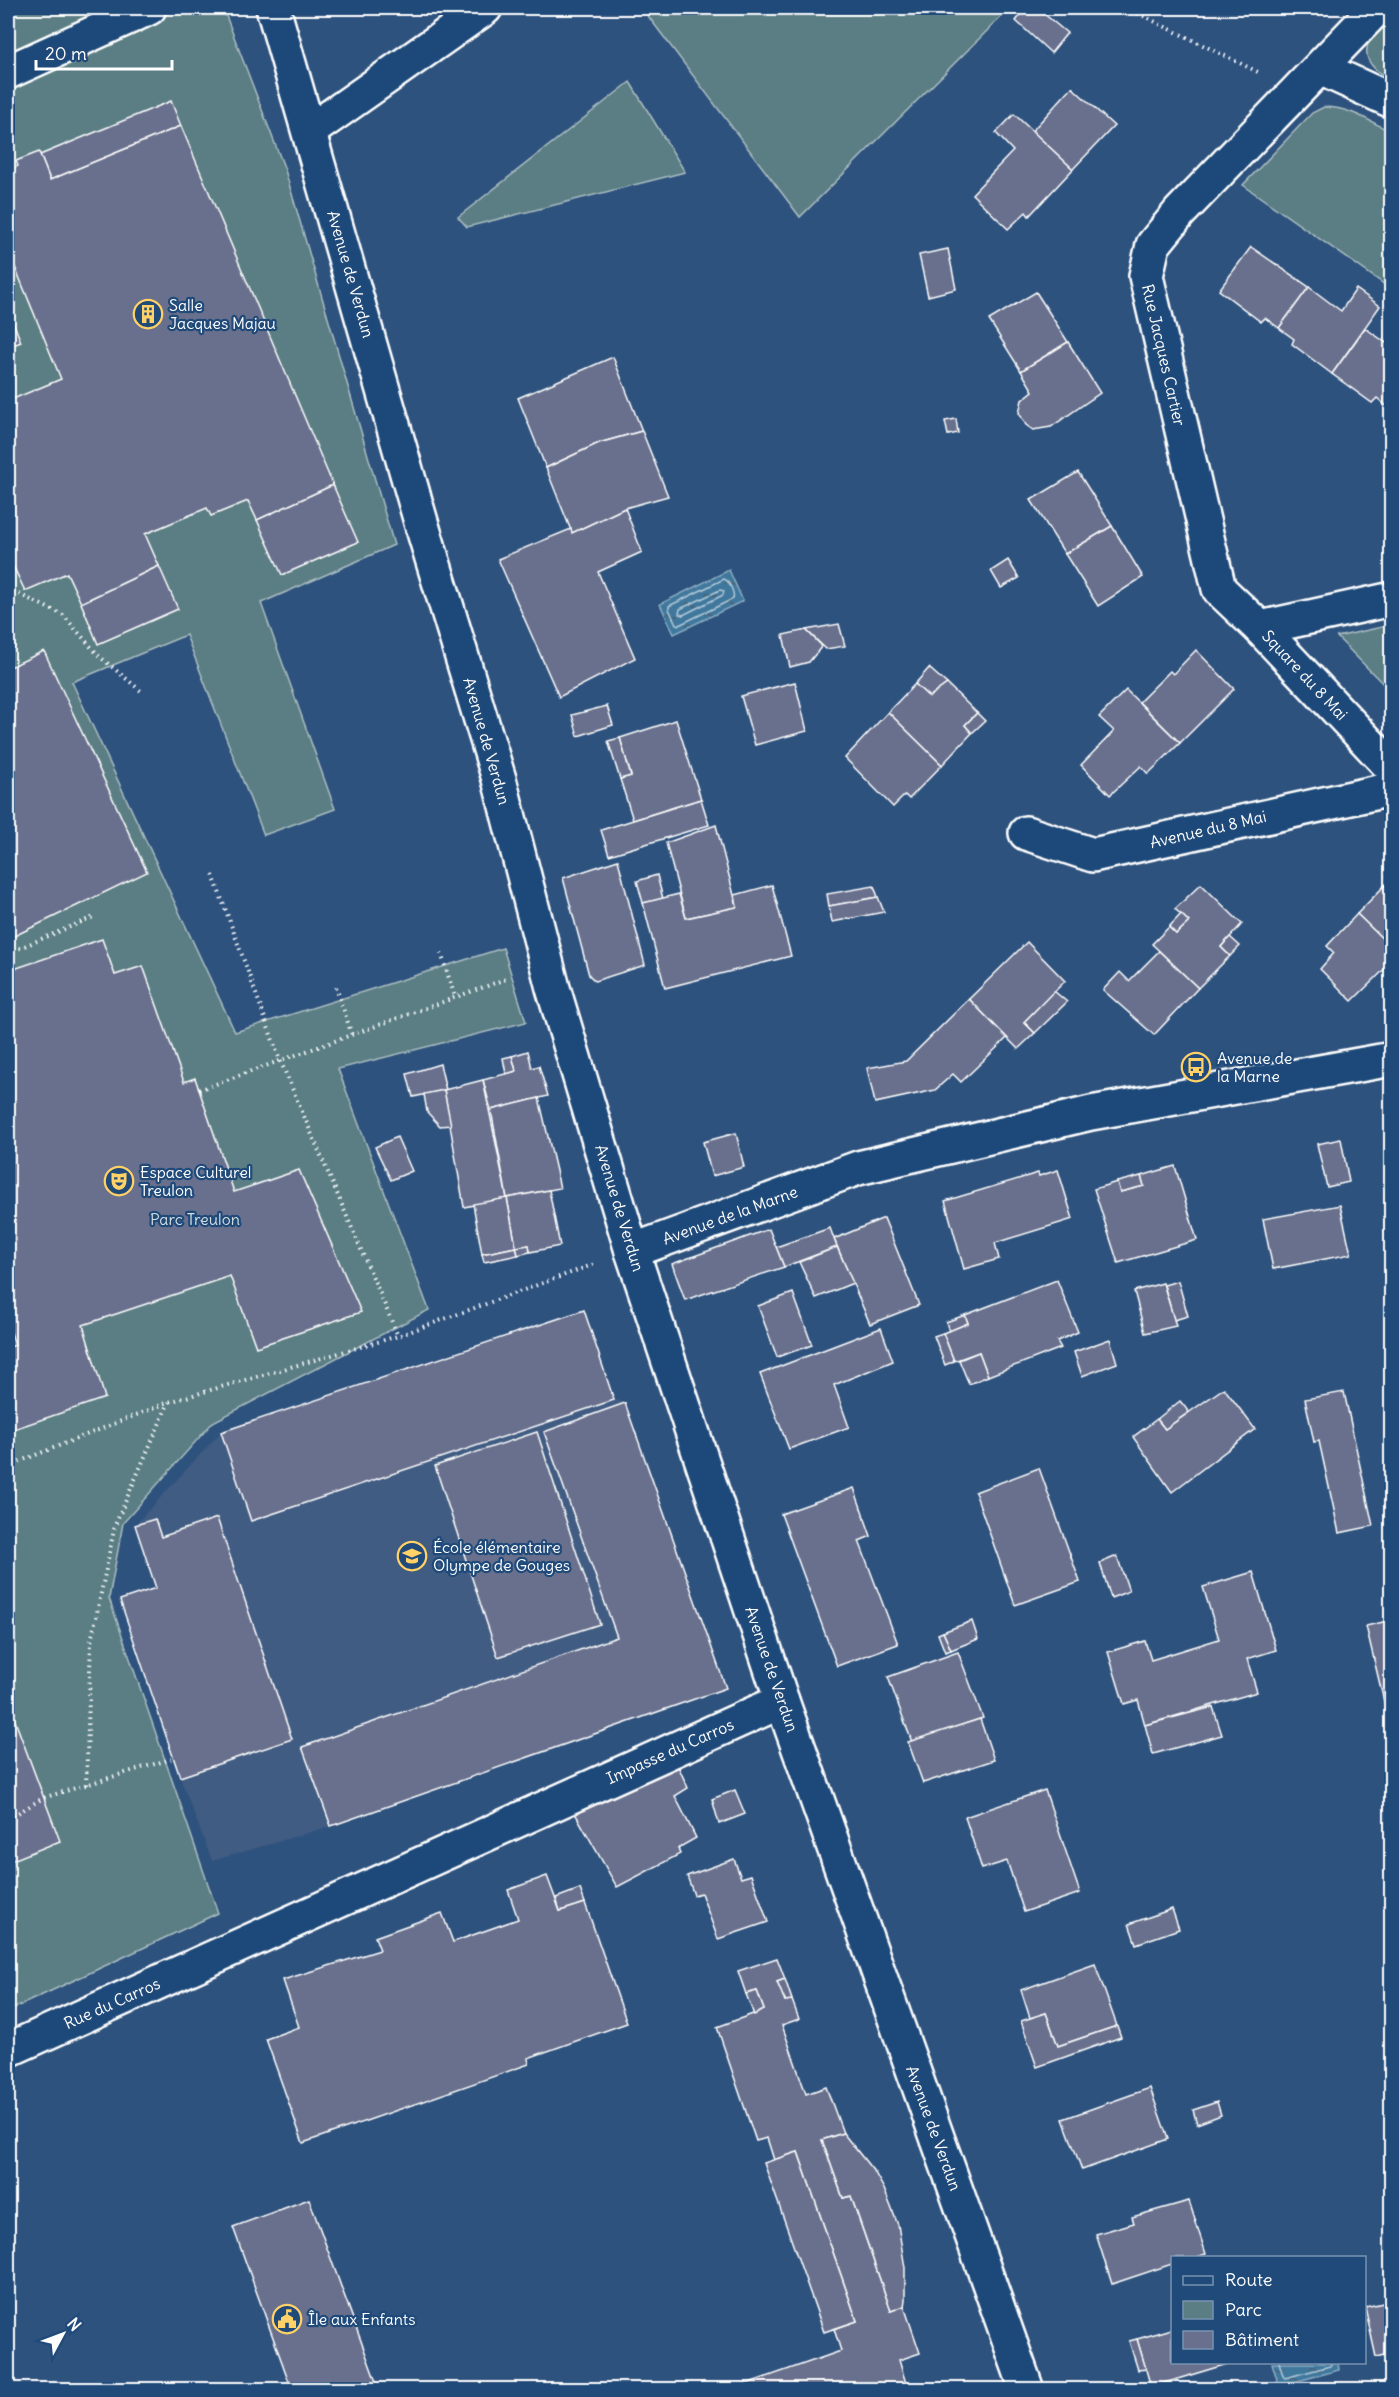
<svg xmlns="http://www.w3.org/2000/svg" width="1399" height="2397" font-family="Delius,sans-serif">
  <defs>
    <pattern id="water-ripples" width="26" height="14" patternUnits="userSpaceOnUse" patternTransform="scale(1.5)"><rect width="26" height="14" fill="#41789d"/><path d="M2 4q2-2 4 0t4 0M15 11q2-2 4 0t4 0" fill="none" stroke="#476070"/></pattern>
  </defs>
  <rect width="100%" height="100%" fill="#2e527e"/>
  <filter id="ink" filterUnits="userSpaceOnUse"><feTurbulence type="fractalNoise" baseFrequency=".0167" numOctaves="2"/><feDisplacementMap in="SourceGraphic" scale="12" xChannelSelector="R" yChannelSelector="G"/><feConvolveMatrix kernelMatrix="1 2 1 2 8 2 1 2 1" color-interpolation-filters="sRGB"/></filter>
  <g filter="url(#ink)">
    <!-- built -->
    <path fill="#405b82" d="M584 1310 614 1399 625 1403 726 1688 331 1826 212 1861 180 1777 120 1600 155 1587 135 1525 221 1432Z"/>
    <!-- green -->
    <g fill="#5a7e84" stroke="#acbec2" stroke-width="1.5">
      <path d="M8 8H223L285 170 394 545 261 603 335 809 264 835 186 635 72 682 235 1032 503 948 526 1022 338 1069 429 1310 213 1422 123 1523 109 1598 218 1913 8 2011Z"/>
      <path d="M642 8H1010L800 217Z"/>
      <path d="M1391 12V80C1351 59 1367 38 1391 12Z"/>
      <path d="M630 82 685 172 467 227 458 217Z"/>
      <path d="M1324 107C1349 107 1370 121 1391 132V289L1243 185 1312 113Z"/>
      <path d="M1391 625H1392L1391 692 1337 637Z"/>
    </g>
    <!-- water -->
    <g fill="url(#water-ripples)" stroke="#8daec4" stroke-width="1.5">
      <path d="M729 570 743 601 674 634 660 604Z"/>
      <path d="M1272 2363H1338L1339 2370 1279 2386Z"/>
    </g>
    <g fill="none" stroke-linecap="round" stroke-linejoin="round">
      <!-- shore -->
      <g stroke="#b3c9d8" stroke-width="1.5">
        <path d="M724 579C729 581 735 593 733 599L679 625 676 624 669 609V606Z"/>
        <path d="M720 590 724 591 723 595 683 615 679 614 680 609Z"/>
        <path d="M1279 2362 1283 2376 1285 2378 1330 2366 1332 2362"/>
      </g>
    </g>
    <!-- building -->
    <g fill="#69708d" stroke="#fff" stroke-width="1.5">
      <path d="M1026 8H1037L1067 33 1051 53 1016 21Z"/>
      <path d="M1072 87 1114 126 1073 169 1032 131Z"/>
      <path d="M171 101 181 126 50 180 40 155Z"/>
      <path d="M1014 114 1073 169 1029 216 1026 212 1008 229 972 194 1013 151 996 133Z"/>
      <path d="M181 126 333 485 257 520 248 501 211 516 207 508 145 534 159 566 81 603 67 573 25 591 8 555V401L61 379 8 250V171L18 166 16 161 39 152 50 180Z"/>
      <path d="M1251 247 1309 287 1279 328 1265 318 1261 322 1219 290Z"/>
      <path d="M948 249 956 289 928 296 919 255Z"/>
      <path d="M1309 287 1341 311 1356 289 1380 306 1332 374 1292 344 1294 339 1279 328Z"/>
      <path d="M1036 292 1068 342 1021 371 989 320Z"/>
      <path d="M8 309 21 342 8 347Z"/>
      <path d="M1365 328 1392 347 1390 409 1377 398 1372 403 1332 374Z"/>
      <path d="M1068 342 1100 393 1051 427 1033 430 1026 425 1019 413 1022 400 1033 391 1021 371Z"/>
      <path d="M613 357 642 431 599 443 546 468 518 398Z"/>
      <path d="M956 419 958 433 948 435 945 421Z"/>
      <path d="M642 431 668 496 625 508 572 533 546 468 599 443Z"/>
      <path d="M1078 472 1112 526 1065 554 1031 500Z"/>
      <path d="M333 485 358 542 282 575 257 520Z"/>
      <path d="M625 508 642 552 598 572 635 658 559 697 498 559 571 529 572 533Z"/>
      <path d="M1112 526 1143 577 1098 606 1065 554Z"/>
      <path d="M1008 560 1019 578 1001 588 991 571Z"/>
      <path d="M159 566 178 609 98 644 81 603Z"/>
      <path d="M839 624 845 646 826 649 806 630Z"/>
      <path d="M806 630 822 646 809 662 790 667 783 635Z"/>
      <path d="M1196 650 1234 689 1180 743 1139 702 1170 671 1173 674Z"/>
      <path d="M44 651 147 872 8 939V668Z"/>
      <path d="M929 668 947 684 929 697 915 684Z"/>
      <path d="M795 682 807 731 755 745 741 696Z"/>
      <path d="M915 684 929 697 947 684 977 713 965 725 972 733 942 765 888 712Z"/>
      <path d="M1126 690 1180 743 1148 774 1141 766 1110 795 1081 765 1114 731 1099 717Z"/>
      <path d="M607 706 613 725 578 736 572 715Z"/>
      <path d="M888 712 942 765 909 799 905 795 893 807 845 758Z"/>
      <path d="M977 713 985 721 972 733 965 725Z"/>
      <path d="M676 720 701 799 633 820 620 779 631 776 620 738Z"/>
      <path d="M620 738 631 776 620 779 608 741Z"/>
      <path d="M701 799 709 825 609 855 601 830Z"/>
      <path d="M716 825 737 907 686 918 666 843Z"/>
      <path d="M618 860 645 965 595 981 589 975 563 878Z"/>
      <path d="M1392 866V948L1357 914 1388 882 1386 867Z"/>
      <path d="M657 875 663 899 643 903 637 881Z"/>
      <path d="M1201 884 1242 924 1221 947 1230 956 1198 988 1152 944 1169 927 1176 934 1189 922 1175 909Z"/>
      <path d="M772 885 791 956 665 988 643 903 679 894 686 918 737 907 735 895Z"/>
      <path d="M874 886 878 897 829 906 827 894Z"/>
      <path d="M878 897 884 912 832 922 829 906Z"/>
      <path d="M1181 914 1189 922 1176 934 1169 927Z"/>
      <path d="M1357 914 1392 948V962L1352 1001 1320 969 1334 953 1327 946Z"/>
      <path d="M1230 937 1240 946 1230 956 1221 947Z"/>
      <path d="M102 939 115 975 143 966 184 1082 195 1078 234 1192 299 1170 361 1312 256 1347 230 1276 83 1325 105 1398 8 1431V1348L15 1345 8 1323V971Z"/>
      <path d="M1027 942 1065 981 1024 1022 1035 1033 1018 1049 969 999Z"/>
      <path d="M1159 951 1198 988 1154 1035 1103 990 1120 972 1129 981Z"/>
      <path d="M1054 991 1067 1002 1035 1033 1024 1022Z"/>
      <path d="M969 999 1007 1038 961 1082 953 1074 935 1090 875 1103 867 1068 906 1061Z"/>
      <path d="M528 1051 532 1068 539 1066 548 1096 491 1110 483 1080 516 1071 512 1056Z"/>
      <path d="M512 1056 516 1071 506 1074 503 1058Z"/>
      <path d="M440 1064 446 1090 413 1097 407 1074Z"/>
      <path d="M483 1080 507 1198 464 1207 444 1090Z"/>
      <path d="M444 1090 451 1125 440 1126 427 1112 424 1094Z"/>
      <path d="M539 1098 560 1188 507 1198 491 1110Z"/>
      <path d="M736 1133 744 1167 712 1176 703 1142Z"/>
      <path d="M397 1137 412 1171 391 1180 375 1147Z"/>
      <path d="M1341 1139 1349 1182 1327 1187 1317 1144Z"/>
      <path d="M1175 1166 1197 1240 1118 1263 1094 1189 1117 1182 1120 1192 1144 1186 1141 1176Z"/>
      <path d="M1058 1170 1073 1219 995 1243 999 1259 964 1269 945 1201 1038 1173 1039 1176Z"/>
      <path d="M1141 1176 1144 1186 1120 1192 1117 1182Z"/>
      <path d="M549 1190 560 1246 530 1252 529 1245 516 1247 507 1198Z"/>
      <path d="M507 1198 516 1247 482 1254 473 1204Z"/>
      <path d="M1340 1205 1351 1254 1273 1269 1263 1219Z"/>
      <path d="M884 1218 919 1305 870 1324 834 1239Z"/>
      <path d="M830 1228 837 1247 784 1267 776 1247Z"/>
      <path d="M769 1229 784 1267 685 1300 672 1264Z"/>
      <path d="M529 1245 530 1252 518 1255 516 1247Z"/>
      <path d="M516 1247 518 1255 484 1262 482 1254Z"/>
      <path d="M837 1247 853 1283 816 1298 799 1262Z"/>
      <path d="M1057 1280 1078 1332 1057 1341 1061 1348 988 1376 979 1352 954 1361 943 1333 968 1323 965 1315Z"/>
      <path d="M1178 1281 1188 1316 1174 1320 1164 1285Z"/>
      <path d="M1163 1283 1176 1326 1145 1333 1134 1291Z"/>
      <path d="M793 1293 812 1345 777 1357 758 1306Z"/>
      <path d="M584 1310 614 1400 251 1521 221 1432Z"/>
      <path d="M965 1315 968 1323 949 1331 946 1322Z"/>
      <path d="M881 1328 893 1361 834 1385 849 1427 789 1449 760 1374Z"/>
      <path d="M943 1333 954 1361 945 1365 934 1336Z"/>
      <path d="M1110 1339 1117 1363 1082 1376 1074 1352Z"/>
      <path d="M979 1352 988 1376 969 1384 959 1360Z"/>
      <path d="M1224 1388 1255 1429 1172 1492 1133 1437 1157 1419 1165 1429Z"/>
      <path d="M1344 1392 1373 1526 1339 1533 1319 1441 1314 1442 1305 1399Z"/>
      <path d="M1180 1401 1189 1412 1165 1429 1157 1419Z"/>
      <path d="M625 1403 726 1688 331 1826 302 1747 617 1637 544 1432Z"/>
      <path d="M537 1432 600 1624 498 1657 435 1466Z"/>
      <path d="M1039 1468 1080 1582 1015 1605 975 1492Z"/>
      <path d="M854 1488 871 1536 859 1541 898 1644 837 1666 781 1514Z"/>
      <path d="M217 1518 292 1739 180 1777 120 1600 156 1588 135 1525 155 1519 161 1537Z"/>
      <path d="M1117 1556 1129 1591 1111 1598 1100 1563Z"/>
      <path d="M1253 1572 1276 1650 1247 1659 1257 1692 1145 1725 1138 1700 1124 1704 1108 1652 1145 1641 1151 1660 1219 1639 1203 1587Z"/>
      <path d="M1392 1620V1735L1366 1626Z"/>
      <path d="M972 1621 978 1639 951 1650 943 1632Z"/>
      <path d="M943 1632 951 1650 945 1652 938 1634Z"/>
      <path d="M958 1652 983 1718 912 1742 888 1677Z"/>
      <path d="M8 1702 60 1841 8 1862Z"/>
      <path d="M1213 1707 1222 1735 1153 1754 1145 1725Z"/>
      <path d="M980 1719 994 1760 923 1783 908 1742Z"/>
      <path d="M678 1766 688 1788 675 1796 696 1838 678 1848 680 1854 617 1887 575 1813Z"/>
      <path d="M735 1790 745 1814 719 1824 712 1799Z"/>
      <path d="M1045 1790 1080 1893 1024 1912 1007 1861 982 1869 965 1817Z"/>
      <path d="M734 1859 741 1878 751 1875 768 1922 718 1939 701 1893 694 1895 687 1876Z"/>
      <path d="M547 1876 560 1911 585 1903 627 2023 528 2058 529 2064 303 2143 266 2039 299 2027 283 1980 380 1950 375 1937 442 1913 453 1942 518 1919 508 1890Z"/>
      <path d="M580 1889 585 1903 560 1911 556 1898Z"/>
      <path d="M1172 1909 1179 1929 1136 1944 1129 1924Z"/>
      <path d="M777 1958 785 1979 777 1982 785 2001 792 2000 799 2019 782 2025 806 2094 826 2087 843 2133 822 2140 843 2198 851 2196 891 2311 904 2306 920 2353 899 2360 908 2390H729L841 2351 834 2329 857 2321 798 2152 774 2160 767 2138 756 2141 717 2027 764 2010 757 1991 746 1994 738 1971Z"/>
      <path d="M1095 1964 1117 2026 1058 2046 1046 2013 1030 2018 1021 1990Z"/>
      <path d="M785 1979 792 2000 785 2001 777 1982Z"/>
      <path d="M757 1991 764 2010 754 2015 746 1994Z"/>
      <path d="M1046 2013 1058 2046 1117 2026 1121 2037 1037 2067 1021 2021Z"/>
      <path d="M1150 2088 1168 2139 1082 2170 1063 2119Z"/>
      <path d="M1217 2102 1221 2115 1197 2124 1193 2110Z"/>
      <path d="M843 2133 875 2173 884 2189 898 2225 905 2268V2300L904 2306 891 2311 851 2196 843 2198 822 2140Z"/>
      <path d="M798 2152 857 2321 824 2332 764 2163Z"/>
      <path d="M309 2199 379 2390H292L233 2227Z"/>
      <path d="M1189 2201 1206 2254 1194 2258H1172V2264L1112 2284 1096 2234 1134 2223 1132 2217Z"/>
      <path d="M1392 2301V2353L1376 2357 1365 2307Z"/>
      <path d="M1172 2329V2362H1234L1151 2387 1137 2339Z"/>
      <path d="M1137 2339 1146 2369 1138 2370 1129 2341Z"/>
    </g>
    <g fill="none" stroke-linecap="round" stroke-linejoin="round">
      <!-- minor casing -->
      <g stroke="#fff" stroke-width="38">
        <g id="minor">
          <path d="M273 8 421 522 499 779 553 988 632 1251 782 1701 1027 2390"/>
          <path d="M1320 68 1392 101"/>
          <path d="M8 72 149 8"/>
          <path d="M310 131 485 8"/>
          <path d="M1392 599 1260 628 1392 768"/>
          <path d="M1260 628 1219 589 1146 276 1153 245 1180 212 1377 8"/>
          <path d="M1026 833 1093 855 1392 789"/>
          <path d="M632 1251 858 1168 1091 1113 1392 1059"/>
          <path d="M8 2050 782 1701"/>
        </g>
      </g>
      <!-- path -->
      <g stroke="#fff" stroke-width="4" stroke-dasharray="1.5 4.5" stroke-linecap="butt">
        <path d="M1127 8 1258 72"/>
        <path d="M8 589 63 615 99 656 141 691"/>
        <path d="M213 875 280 1060 398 1336"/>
        <path d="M8 953 96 916"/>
        <path d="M441 953 455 997"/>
        <path d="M336 987 352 1035"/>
        <path d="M199 1090 509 978"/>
        <path d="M8 1466 169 1402 398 1336 595 1264"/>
        <path d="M86 1785 91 1642 115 1525 169 1402"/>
        <path d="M8 1819 43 1798 171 1759"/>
      </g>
      <!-- minor -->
      <use href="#minor" stroke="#1f4a7a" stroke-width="33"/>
    </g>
  </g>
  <!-- icons -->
  <defs>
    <g id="building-ring" transform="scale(1.5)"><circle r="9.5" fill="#1f4a7a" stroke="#ffd166" stroke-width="1.5"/><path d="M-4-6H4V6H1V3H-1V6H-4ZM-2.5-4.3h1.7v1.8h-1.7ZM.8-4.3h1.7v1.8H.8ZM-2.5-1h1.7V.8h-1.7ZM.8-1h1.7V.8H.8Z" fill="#ffd166"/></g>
    <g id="bus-ring" transform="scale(1.5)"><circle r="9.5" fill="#1f4a7a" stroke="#ffd166" stroke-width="1.5"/><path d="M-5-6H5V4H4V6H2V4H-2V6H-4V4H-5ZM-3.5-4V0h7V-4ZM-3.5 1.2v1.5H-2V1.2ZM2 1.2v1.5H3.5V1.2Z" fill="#ffd166"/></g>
    <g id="theatre-ring" transform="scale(1.5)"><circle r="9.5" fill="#1f4a7a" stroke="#ffd166" stroke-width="1.5"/><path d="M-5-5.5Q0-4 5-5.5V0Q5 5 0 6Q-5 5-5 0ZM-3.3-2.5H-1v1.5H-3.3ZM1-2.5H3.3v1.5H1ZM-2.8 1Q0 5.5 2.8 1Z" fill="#ffd166"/></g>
    <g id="school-ring" transform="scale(1.5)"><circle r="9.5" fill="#1f4a7a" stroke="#ffd166" stroke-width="1.5"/><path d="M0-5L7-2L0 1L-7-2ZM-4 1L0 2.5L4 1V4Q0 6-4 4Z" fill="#ffd166"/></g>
    <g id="civic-ring" transform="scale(1.5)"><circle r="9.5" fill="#1f4a7a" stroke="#ffd166" stroke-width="1.5"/><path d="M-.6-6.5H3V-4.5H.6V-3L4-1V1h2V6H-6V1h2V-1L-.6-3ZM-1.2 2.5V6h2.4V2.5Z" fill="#ffd166"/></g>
  </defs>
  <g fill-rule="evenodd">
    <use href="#building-ring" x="148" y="314"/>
    <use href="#bus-ring" x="1196" y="1067"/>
    <use href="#theatre-ring" x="119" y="1181"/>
    <use href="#school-ring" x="412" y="1556"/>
    <use href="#civic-ring" x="287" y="2319"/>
  </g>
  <g text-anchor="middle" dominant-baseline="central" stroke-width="4.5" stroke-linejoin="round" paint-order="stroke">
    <!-- street labels -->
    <g font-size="16" fill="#fff" stroke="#1f4a7a">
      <text transform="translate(351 274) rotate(74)">Avenue de Verdun</text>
      <text transform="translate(1164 355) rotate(77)">Rue Jacques Cartier</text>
      <text transform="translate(1305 675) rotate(47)">Square du 8 Mai</text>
      <text transform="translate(487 741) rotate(74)">Avenue de Verdun</text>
      <text transform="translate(1208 829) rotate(-13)">Avenue du 8 Mai</text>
      <text transform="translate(620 1208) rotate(73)">Avenue de Verdun</text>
      <text transform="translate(730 1215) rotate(-20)">Avenue de la Marne</text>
      <text transform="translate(772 1669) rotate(71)">Avenue de Verdun</text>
      <text transform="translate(670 1751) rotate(-24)">Impasse du Carros</text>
      <text transform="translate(112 2003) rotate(-24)">Rue du Carros</text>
      <text transform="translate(934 2128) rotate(70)">Avenue de Verdun</text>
    </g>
    <!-- poi labels -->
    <g font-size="16" fill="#fff" stroke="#1f4a7a" text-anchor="start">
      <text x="169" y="305">Salle<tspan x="169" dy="18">Jacques Majau</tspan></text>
      <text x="1217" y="1058">Avenue de<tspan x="1217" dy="18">la Marne</tspan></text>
      <text x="140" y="1172">Espace Culturel<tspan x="140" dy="18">Treulon</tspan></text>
      <text x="433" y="1547">École élémentaire<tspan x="433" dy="18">Olympe de Gouges</tspan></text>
      <text x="308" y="2319">Île aux Enfants</text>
    </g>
    <!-- park labels -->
    <g font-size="16" fill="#d6dfe0" stroke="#1f4a7a">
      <text x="195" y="1219">Parc Treulon</text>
    </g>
  </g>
  <!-- margin -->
  <rect width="1399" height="2397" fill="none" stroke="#1f4a7a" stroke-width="30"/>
  <rect x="15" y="15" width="1369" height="2367" fill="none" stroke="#fff" stroke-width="2" filter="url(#ink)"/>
  <!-- legend -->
  <rect x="1171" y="2256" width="195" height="108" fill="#1f4a7a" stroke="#7992af" stroke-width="1.5"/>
  <rect x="1183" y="2276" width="30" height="9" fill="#1f4a7a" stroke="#7992af" stroke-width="1.5"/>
  <text x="1225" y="2286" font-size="18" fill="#ffffff">Route</text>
  <rect x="1183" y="2301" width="30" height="18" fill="#5a7e84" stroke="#7992af" stroke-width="1.5"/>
  <text x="1225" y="2316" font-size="18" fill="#ffffff">Parc</text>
  <rect x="1183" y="2331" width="30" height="18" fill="#69708d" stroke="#7992af" stroke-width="1.5"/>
  <text x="1225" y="2346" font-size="18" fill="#ffffff">Bâtiment</text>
  <!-- north arrow -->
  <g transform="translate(63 2334) rotate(49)" stroke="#1f4a7a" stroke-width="4.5" paint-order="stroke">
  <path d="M0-4.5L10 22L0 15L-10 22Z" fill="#ffffff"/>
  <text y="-9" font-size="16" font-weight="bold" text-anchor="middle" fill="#ffffff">N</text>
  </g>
  <!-- scale -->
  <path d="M36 60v9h136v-9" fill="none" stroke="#ffffff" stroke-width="3"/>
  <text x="45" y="60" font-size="18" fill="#ffffff" stroke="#1f4a7a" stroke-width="4.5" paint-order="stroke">20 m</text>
</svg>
